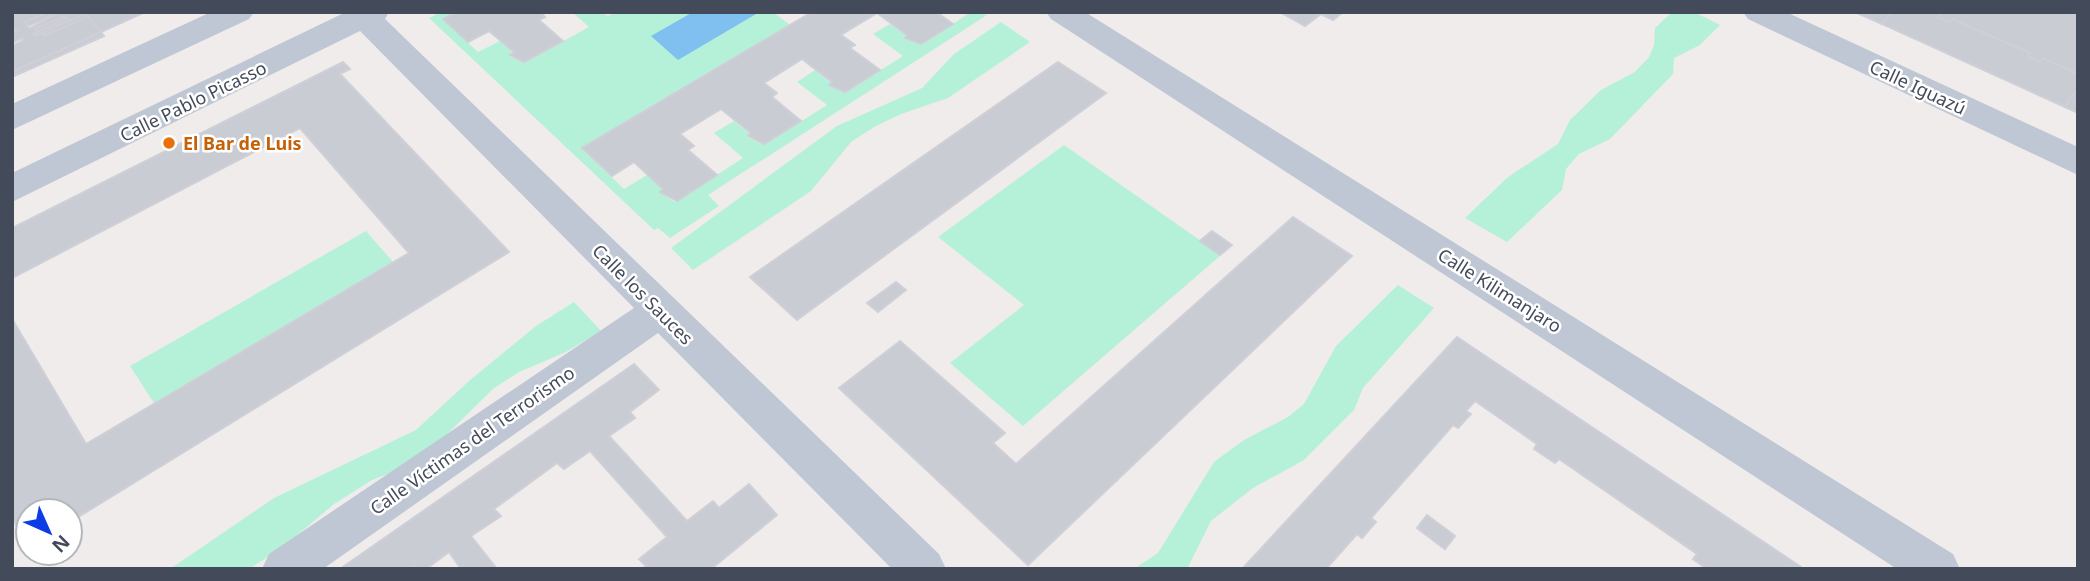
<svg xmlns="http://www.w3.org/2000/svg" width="2090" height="581" font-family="'Noto Sans',sans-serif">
  <rect width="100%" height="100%" fill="#efeceb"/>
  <!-- green -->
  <g fill="#b5f1d9">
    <path d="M441 12H455L442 19 478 52 500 41 512 52 509 56 524 63 589 27 572 12H599L608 16 616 12H773L790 25 581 148 624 189 647 175 662 189 659 192 675 202 743 158 714 133 734 121 750 134 747 137 764 145 827 105 797 82 815 70 830 82 829 86 845 93 903 56 873 34 890 24 906 35 904 38 921 45 971 12 987 15 708 195 719 206 670 238 658 228 654 230 429 18Z"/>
    <path d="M1672 12H1694L1720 25 1700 45 1674 58 1673 74 1610 139 1579 154 1566 169 1562 190 1507 242 1465 218 1508 177 1558 144 1570 120 1601 90 1635 72 1649 57 1654 45 1655 28Z"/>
    <path d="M1001 22 1030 42 948 98 901 114 874 127 851 142 811 191 693 270 671 248 837 126 922 88 954 54Z"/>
    <path d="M1064 145 1221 255 1023 426 950 363 1024 305 938 237Z"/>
    <path d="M366 231 393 262 154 403 130 366Z"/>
    <path d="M1398 285 1434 308 1363 388 1354 410 1304 460 1253 488 1211 521 1187 569H1134L1158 553 1214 462 1244 440 1288 417 1304 404 1336 346Z"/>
    <path d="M574 302 601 331 566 352 519 372 494 388 440 441 401 469 372 480 334 504 284 546 249 569H170L274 498 416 430 469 381 536 326Z"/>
  </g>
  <!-- water -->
  <path fill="#7fc0f1" d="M693 12H753L756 14 678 60 651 36Z"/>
  <!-- building -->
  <g fill="#caccd4" stroke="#cfcfd8" stroke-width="2">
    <path d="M12 12H48L25 22 29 29 60 12 65 16 35 29 37 32 33 34 34 36 42 33 44 36 88 16 101 32 12 72V46L24 40 22 38 12 43V33L17 31 12 28Z"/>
    <path d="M48 12H60L28 26 25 22Z"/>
    <path d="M62 12H88L34 36 33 34 67 18Z"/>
    <path d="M88 12H145L101 32 88 16 44 36 42 33Z"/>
    <path d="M457 12H540L545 17 539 20 563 41 524 62 510 55 514 52 489 31 468 42 443 19Z"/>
    <path d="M812 12H936L953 24 921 44 905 38 907 35 877 13 841 35 855 45 850 48 880 70 845 92 829 85 832 82 802 59 764 83 777 93 772 97 801 121 764 144 748 136 751 133 721 109 680 134 694 146 688 150 717 175 677 201 660 192 663 189 634 162 612 176 582 148Z"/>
    <path d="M1280 12H1343L1333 20 1321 14 1305 26Z"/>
    <path d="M1855 12H1892L1882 24Z"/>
    <path d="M1892 12H1938L1941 13 1938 17 1950 22 1953 19 2030 53 2028 57 2040 62 2043 58 2078 74V88L2065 107 1882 24Z"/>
    <path d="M1938 12H2078V74L2043 58 2040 62 2028 57 2030 53 1953 19 1950 22 1938 17 1941 13Z"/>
    <path d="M65 16 67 18 37 32 35 29Z"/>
    <path d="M101 32 104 36 12 77V72Z"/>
    <path d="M343 62 350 69 340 74 509 252 70 522V511H28V547L12 517V319L86 444 409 253 300 128 12 278V228Z"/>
    <path d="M1058 62 1106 93 797 320 750 277Z"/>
    <path d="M2078 88V113L2065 107Z"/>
    <path d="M1293 217 1352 256 1028 565 839 388 900 341 1005 433 993 443 1016 464Z"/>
    <path d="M1212 231 1232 245 1220 255 1200 241Z"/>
    <path d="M896 282 906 290 878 312 867 303Z"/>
    <path d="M1457 337 1680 486 1804 569H1707L1693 559 1697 554 1559 459 1555 463 1534 449 1537 444 1475 401 1466 411 1471 414 1458 428 1453 425 1371 518 1376 522 1362 538 1357 534 1326 569H1242Z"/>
    <path d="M634 364 659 390 630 412 635 418 609 436 687 521 713 501 719 508 749 484 777 515 711 569H642L646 566 639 559 667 537 590 451 564 469 557 463 494 509 501 516 471 536 497 569H461L449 552 426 569H416L414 566 410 569H340Z"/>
    <path d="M1427 515 1455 536 1445 549 1417 528Z"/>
  </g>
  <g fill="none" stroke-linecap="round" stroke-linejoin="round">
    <!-- minor -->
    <g fill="#c0c7d4" fill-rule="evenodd">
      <path d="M211 12H254L249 19 12 130V104Z"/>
      <path d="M346 12H389L385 19 939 554 946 569H892L658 333 323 569H262L269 554 634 308 360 31 12 202V173Z"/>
      <path d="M1046 12H1085L1953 554 1960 569H1897L1051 19Z"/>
      <path d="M1743 12H1786L2078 147V175L1748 19Z"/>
    </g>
  </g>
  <!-- markers -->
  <circle fill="#e8710a" stroke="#fff" stroke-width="2.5" cx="169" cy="143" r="7"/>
  <g text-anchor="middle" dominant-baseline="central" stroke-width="5" stroke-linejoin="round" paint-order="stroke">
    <!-- street labels -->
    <g font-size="18" fill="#434a5a" stroke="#fff">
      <text transform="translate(1918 87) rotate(25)">Calle Iguazú</text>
      <text transform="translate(193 101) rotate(-26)">Calle Pablo Picasso</text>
      <text transform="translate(1500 290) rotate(32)">Calle Kilimanjaro</text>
      <text transform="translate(643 294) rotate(45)">Calle los Sauces</text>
      <text transform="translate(472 440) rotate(-35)">Calle Víctimas del Terrorismo</text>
    </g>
    <!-- food labels -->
    <g font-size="18" font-weight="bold" fill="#c56008" stroke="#fff" text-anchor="start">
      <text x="183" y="143">El Bar de Luis</text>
    </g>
  </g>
  <!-- border -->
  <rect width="2090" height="581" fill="none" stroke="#434a5a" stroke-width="28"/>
  <!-- north arrow -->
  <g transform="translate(49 532) rotate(135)"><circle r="33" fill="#ffffff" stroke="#b4b7bd" stroke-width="2"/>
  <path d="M0-5L12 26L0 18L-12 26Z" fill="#0d3ce7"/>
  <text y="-10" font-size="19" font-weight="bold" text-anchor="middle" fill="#434a5a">N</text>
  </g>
</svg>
